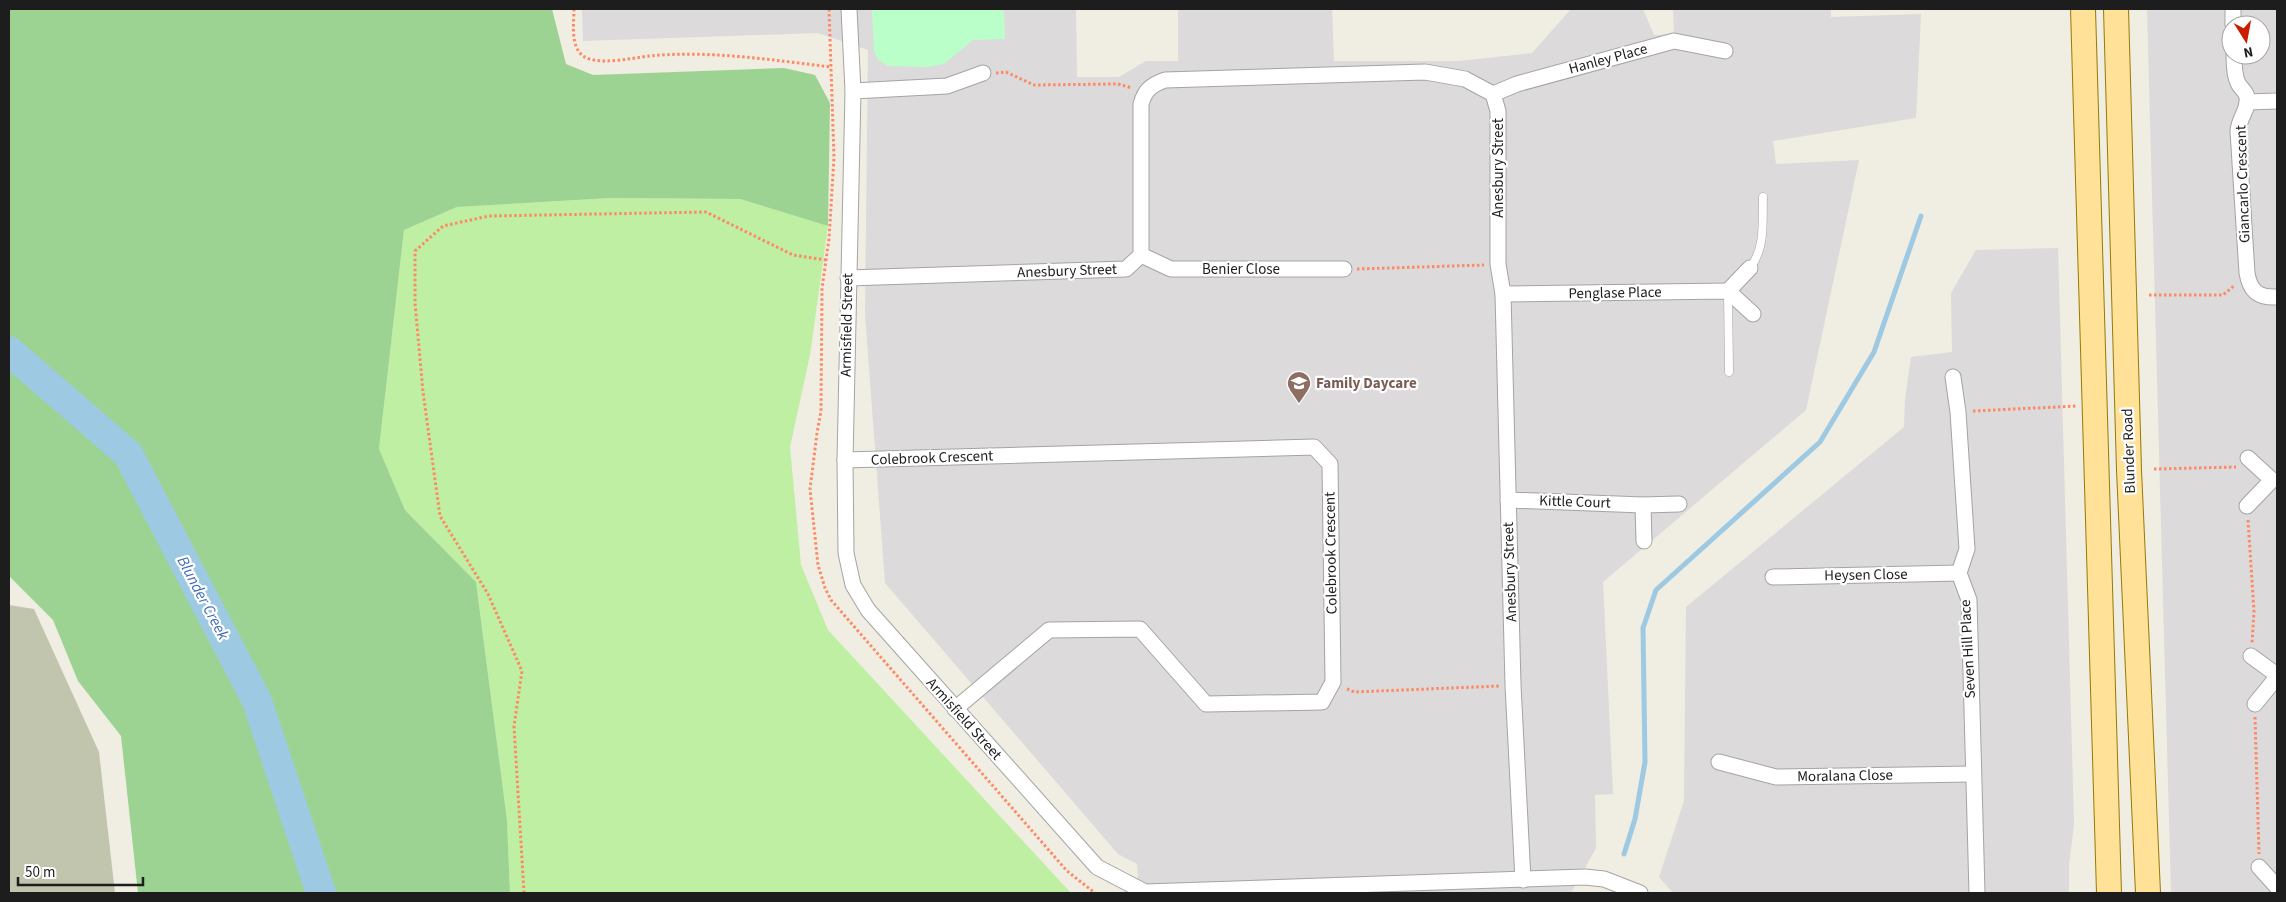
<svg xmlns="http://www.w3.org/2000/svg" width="2286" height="902" font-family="'Source Sans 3',sans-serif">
  <rect width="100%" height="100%" fill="#f0ede2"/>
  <!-- residential -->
  <g fill="#dcdada" fill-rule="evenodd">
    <path d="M582 9H1076L1077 77H1119L1146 61H1178V9H1332L1334 61H1459L1532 53 1571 9H1643L1654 35 1674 34 1673 9H1831V17L1921 14 1916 118 1773 141 1776 164 1859 160 1806 410 1603 582 1613 794 1595 795 1596 848 1571 893H1139L1137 864 1118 854 885 583 865 314 868 50 818 33 583 41Z"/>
    <path d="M2147 9H2277V893H2171ZM2231 25H2261V55H2231Z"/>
    <path d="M2058 248 2074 824 2069 865V893H1673L1659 877 1684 801 1686 607 1904 427 1905 399 1911 357 1952 352 1951 293 1976 250Z"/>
  </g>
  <!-- construction -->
  <path fill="#c2c5ad" d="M9 605 34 609 99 752 115 893H9Z"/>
  <!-- grass -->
  <path fill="#beefa2" d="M611 198 740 199 828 226 810 355 790 447 801 565 828 630 1071 893H510L507 820 476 582 405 510 379 449 404 230 457 207Z"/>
  <!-- forest -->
  <path fill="#9dd392" d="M9 9H552L566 64 593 75 784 68 815 75 830 103 828 226 740 199 611 198 457 207 404 230 379 449 405 510 476 582 507 820 510 893H138L121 736 78 681 53 620 9 576Z"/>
  <!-- park -->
  <path fill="#baffc9" d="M872 9H1004L1005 39 973 40 944 64 927 67 888 66 878 60 874 51Z"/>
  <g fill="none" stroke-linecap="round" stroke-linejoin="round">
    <!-- stream -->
    <path stroke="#9ec9e2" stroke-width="5" d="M1624 854 1635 819 1645 762 1643 628 1656 590 1820 442 1874 352 1921 216"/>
    <!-- river -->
    <path stroke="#9ec9e2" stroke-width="30" d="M9 351 128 454 257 701 321 893"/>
    <!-- lane casing -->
    <g stroke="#a4a4a4" stroke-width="9">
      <g id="lane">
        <path d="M1750 268C1766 247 1762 222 1763 197"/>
        <path d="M1728 291 1729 372"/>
      </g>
    </g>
    <!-- street casing -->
    <g stroke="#a4a4a4" stroke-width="17">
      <g id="street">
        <path d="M849 9 853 91 845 460 846 553 853 585 868 610 1097 867 1145 892 1585 877 1604 879 1640 893"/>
        <path d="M2233 9V25"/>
        <path d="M2234 55C2234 64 2234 75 2238 83 2240 88 2246 91 2247 97 2249 110 2239 117 2238 131L2247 273C2250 291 2258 298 2277 297"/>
        <path d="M853 91 947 86 983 73"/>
        <path d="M1493 94 1517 84 1674 41 1725 51"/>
        <path d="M2247 102 2277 101"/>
        <path d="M1141 255 1171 269H1344"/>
        <path d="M848 278 1126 269 1141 255V104C1145 90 1151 85 1165 80L1425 72 1465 79 1493 94 1498 111V264L1503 294 1513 685 1523 880"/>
        <path d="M1728 291 1750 268"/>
        <path d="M1503 294 1728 291 1753 314"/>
        <path d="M1953 377 1958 412 1967 549 1959 573 1969 600 1977 893"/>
        <path d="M845 460 1314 447 1330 464 1333 682 1322 702 1206 704 1140 629 1049 630 955 709"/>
        <path d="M1508 500 1643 505 1644 541"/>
        <path d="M1643 505 1679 504"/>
        <path d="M2247 506 2272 480 2248 458"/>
        <path d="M1773 577 1959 573"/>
        <path d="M2251 656 2277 675"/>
        <path d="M2255 704 2277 677"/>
        <path d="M1719 762 1776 777 1973 774"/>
        <path d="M2259 867 2277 887"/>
      </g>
    </g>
    <!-- primary casing -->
    <g stroke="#977a00" stroke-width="26">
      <g id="primary">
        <path d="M2083 9 2109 893"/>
        <path d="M2116 9 2129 470 2148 893"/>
      </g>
    </g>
    <!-- path -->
    <g stroke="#ff8964" stroke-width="3" stroke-dasharray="2.5 2.5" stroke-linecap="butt">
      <path d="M574 9C574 22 570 46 583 56 597 66 632 58 649 56 709 50 772 60 831 67"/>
      <path d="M829 9 834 157 829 239 822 288 821 411 817 433 810 489 818 565 825 588 831 600 1067 871 1095 893"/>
      <path d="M996 73 1006 72 1034 85 1118 84 1132 88"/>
      <path d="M1357 269 1484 265"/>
      <path d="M2149 295H2223L2235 285"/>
      <path d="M1973 411 2077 406"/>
      <path d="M2154 469 2236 467"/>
      <path d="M2248 520 2254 611 2252 643"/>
      <path d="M1347 689 1354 692 1500 686"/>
      <path d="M2255 717 2259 854"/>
      <path d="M524 893 514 726 522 671 488 594 440 516 423 392 415 303V251L443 226 489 216 706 212 793 255 826 260"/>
    </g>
    <!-- lane -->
    <use href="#lane" stroke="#fff" stroke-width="8"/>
    <!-- street -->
    <use href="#street" stroke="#fff" stroke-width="15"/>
    <!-- primary -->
    <use href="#primary" stroke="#ffe198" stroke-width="24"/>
  </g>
  <!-- icons -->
  <defs>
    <g id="school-pin" transform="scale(1.25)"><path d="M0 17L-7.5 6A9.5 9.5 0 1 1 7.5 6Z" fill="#8d6e63" stroke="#fff"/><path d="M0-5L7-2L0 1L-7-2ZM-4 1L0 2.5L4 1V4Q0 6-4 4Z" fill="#fff"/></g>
  </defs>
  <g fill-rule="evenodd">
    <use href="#school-pin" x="1299" y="383"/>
  </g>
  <g text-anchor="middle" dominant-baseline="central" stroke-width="4.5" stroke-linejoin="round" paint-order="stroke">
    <!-- street labels -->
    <g font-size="15" fill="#1d1d1d" stroke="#fff">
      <text transform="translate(1608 59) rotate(-15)">Hanley Place</text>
      <text transform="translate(1498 168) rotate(-90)">Anesbury Street</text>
      <text transform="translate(2243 184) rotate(-92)">Giancarlo Crescent</text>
      <text x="1241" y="269">Benier Close</text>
      <text transform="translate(1067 271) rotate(-2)">Anesbury Street</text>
      <text transform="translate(1615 293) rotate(-1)">Penglase Place</text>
      <text transform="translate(847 325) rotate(-89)">Armisfield Street</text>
      <text transform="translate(2129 451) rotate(-92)">Blunder Road</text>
      <text transform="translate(932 458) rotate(-2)">Colebrook Crescent</text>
      <text transform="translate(1575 502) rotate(2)">Kittle Court</text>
      <text transform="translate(1331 553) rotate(-91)">Colebrook Crescent</text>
      <text transform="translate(1510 572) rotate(-92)">Anesbury Street</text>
      <text transform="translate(1866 575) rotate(-1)">Heysen Close</text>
      <text transform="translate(1968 649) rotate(-93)">Seven Hill Place</text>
      <text transform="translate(964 719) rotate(48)">Armisfield Street</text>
      <text transform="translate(1845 776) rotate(-1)">Moralana Close</text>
    </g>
    <!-- education labels -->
    <g font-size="15" font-weight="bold" fill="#785e54" stroke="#fff" text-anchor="start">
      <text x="1316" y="383">Family Daycare</text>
    </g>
    <!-- water labels -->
    <g font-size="16" font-style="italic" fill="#406bb7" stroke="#fff">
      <text transform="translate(203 598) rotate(62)">Blunder Creek</text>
    </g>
  </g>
  <!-- border -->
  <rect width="2286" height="902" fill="none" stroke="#1d1d1d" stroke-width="20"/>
  <!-- north arrow -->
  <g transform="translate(2246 40) rotate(169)"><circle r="24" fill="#ffffff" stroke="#a5a5a5"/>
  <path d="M0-4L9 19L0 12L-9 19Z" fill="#cb1c00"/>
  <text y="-8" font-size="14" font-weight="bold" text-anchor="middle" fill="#1d1d1d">N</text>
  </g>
  <!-- scale -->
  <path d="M18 877v8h125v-8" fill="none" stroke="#1d1d1d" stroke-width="2.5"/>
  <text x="25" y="877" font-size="15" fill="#1d1d1d" stroke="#ffffff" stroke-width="4" paint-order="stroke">50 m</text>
</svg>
